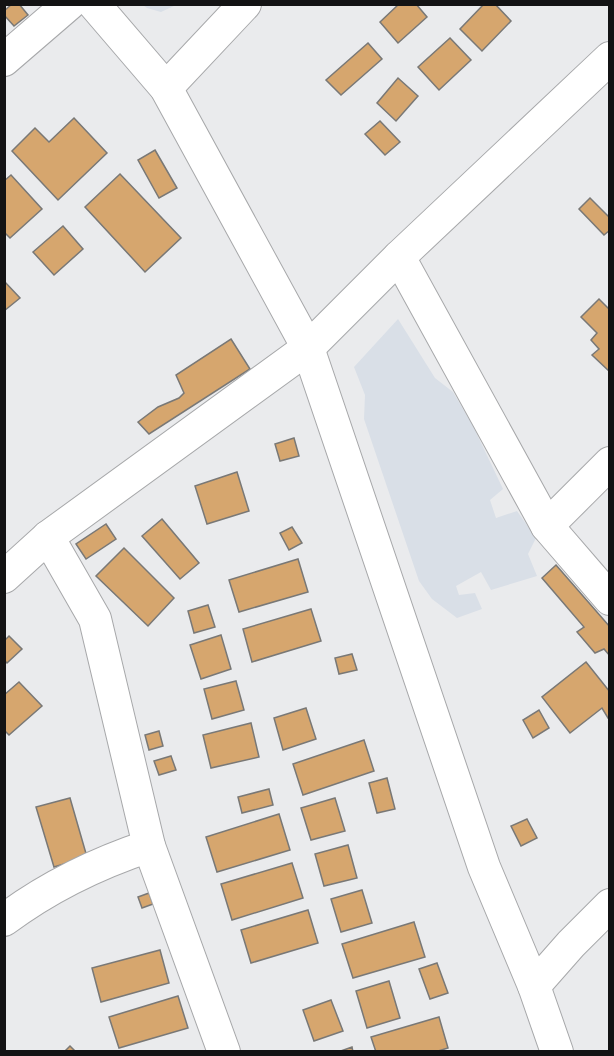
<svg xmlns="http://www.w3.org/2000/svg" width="614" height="1056" font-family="'Sofia Sans Condensed',sans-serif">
  <rect width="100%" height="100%" fill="#eaebed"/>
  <!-- built -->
  <g fill="#d9dfe7">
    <path d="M143 5H176L161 12 147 8Z"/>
    <path d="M398 319 435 378 453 392 473 426 503 489 490 500 496 518 517 511 536 538 528 554 537 576 491 590 481 572 456 586 459 595 475 593 482 609 457 618 432 599 419 581 364 419 365 395 354 367Z"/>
  </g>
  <!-- building -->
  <g fill="#d6a66e" stroke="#797876" stroke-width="1.5">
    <path d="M12 4H19L28 15 14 26 4 15V11Z"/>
    <path d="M399 4H416L427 17 398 43 380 22Z"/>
    <path d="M484 4H495L511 21 482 51 460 29Z"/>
    <path d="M450 38 471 60 439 90 418 67Z"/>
    <path d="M368 43 382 59 341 95 326 80Z"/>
    <path d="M398 78 418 96 396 121 377 103Z"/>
    <path d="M74 118 107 153 58 200 12 151 35 128 49 142Z"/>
    <path d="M380 121 400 142 385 155 365 134Z"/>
    <path d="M155 150 177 188 159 198 138 160Z"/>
    <path d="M120 174 181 238 145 272 85 207Z"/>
    <path d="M11 175 42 209 10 238 4 232V181Z"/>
    <path d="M590 198 610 218V230L604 235 579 209Z"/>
    <path d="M63 226 83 249 54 275 33 252Z"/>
    <path d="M4 281 20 298 4 311Z"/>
    <path d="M599 299 610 310V372L592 355 599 349 591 340 597 333 581 317Z"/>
    <path d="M231 339 250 369 149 434 138 422 158 407 179 398 184 393 176 375Z"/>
    <path d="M294 438 299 456 280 461 275 444Z"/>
    <path d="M237 472 249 511 207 524 195 486Z"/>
    <path d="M162 519 199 563 180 579 142 536Z"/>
    <path d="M106 524 116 539 86 559 76 544Z"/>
    <path d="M292 527 302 543 289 550 280 533Z"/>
    <path d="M124 548 174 598 148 626 96 576Z"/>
    <path d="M298 559 308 592 239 612 229 580Z"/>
    <path d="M556 565 610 627V656L604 649 595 653 577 632 584 627 542 578Z"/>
    <path d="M208 605 215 627 194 633 188 611Z"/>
    <path d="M311 609 321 641 252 662 243 629Z"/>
    <path d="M221 635 231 669 201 679 190 645Z"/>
    <path d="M9 636 22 649 7 663 4 660V641Z"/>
    <path d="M352 654 357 670 339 674 335 658Z"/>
    <path d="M586 662 610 692V717L608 718 602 708 570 733 542 697Z"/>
    <path d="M236 681 244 710 212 719 204 689Z"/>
    <path d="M19 682 42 706 9 735 4 730V695Z"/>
    <path d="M306 708 316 739 283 750 274 718Z"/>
    <path d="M539 710 549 728 533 738 523 720Z"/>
    <path d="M251 723 259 757 211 768 203 735Z"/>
    <path d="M159 731 163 746 149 750 145 735Z"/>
    <path d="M364 740 374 771 303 795 293 764Z"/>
    <path d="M171 756 176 770 159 775 154 761Z"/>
    <path d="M387 778 395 809 377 813 369 783Z"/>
    <path d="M269 789 273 805 242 813 238 797Z"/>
    <path d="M70 798 87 857 54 867 36 807Z"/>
    <path d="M335 798 345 831 311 840 301 808Z"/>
    <path d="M279 814 290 850 217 872 206 837Z"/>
    <path d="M527 819 537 838 521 846 511 826Z"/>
    <path d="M348 845 357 878 324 886 315 854Z"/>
    <path d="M292 863 303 898 232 920 221 884Z"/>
    <path d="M362 890 372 923 341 932 331 899Z"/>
    <path d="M149 893 153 904 142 908 138 897Z"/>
    <path d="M308 910 318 943 251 963 241 930Z"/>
    <path d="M414 922 425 957 353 978 342 944Z"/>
    <path d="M160 950 169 983 101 1002 92 968Z"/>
    <path d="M437 963 448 993 430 999 419 969Z"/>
    <path d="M389 981 400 1018 367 1028 356 991Z"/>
    <path d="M178 996 188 1028 119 1048 109 1017Z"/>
    <path d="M331 1000 343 1031 314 1041 303 1010Z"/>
    <path d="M439 1017 448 1048 435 1052H376L371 1037Z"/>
    <path d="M70 1046 76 1052H64Z"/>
    <path d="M352 1047 353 1052H338Z"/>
  </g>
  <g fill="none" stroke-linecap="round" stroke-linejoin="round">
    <!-- minor casing -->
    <g stroke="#a7a8aa" stroke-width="34">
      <g id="minor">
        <path d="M94 4 166 88 308 348 484 867 534 986 557 1052"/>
        <path d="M4 60 69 4"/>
        <path d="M166 88 245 4"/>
        <path d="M399 257 547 526 610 599"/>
        <path d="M547 526 610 463"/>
        <path d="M48 537 95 619 149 846 224 1052"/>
        <path d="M4 577 48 537 308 348 399 257 610 58"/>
        <path d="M4 920C48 887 98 863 149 846"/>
        <path d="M534 986 571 944 610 905"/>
      </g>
    </g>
    <!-- minor -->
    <use href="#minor" stroke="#fff" stroke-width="32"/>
  </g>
  <!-- border -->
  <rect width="614" height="1056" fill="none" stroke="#131314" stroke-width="12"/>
</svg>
